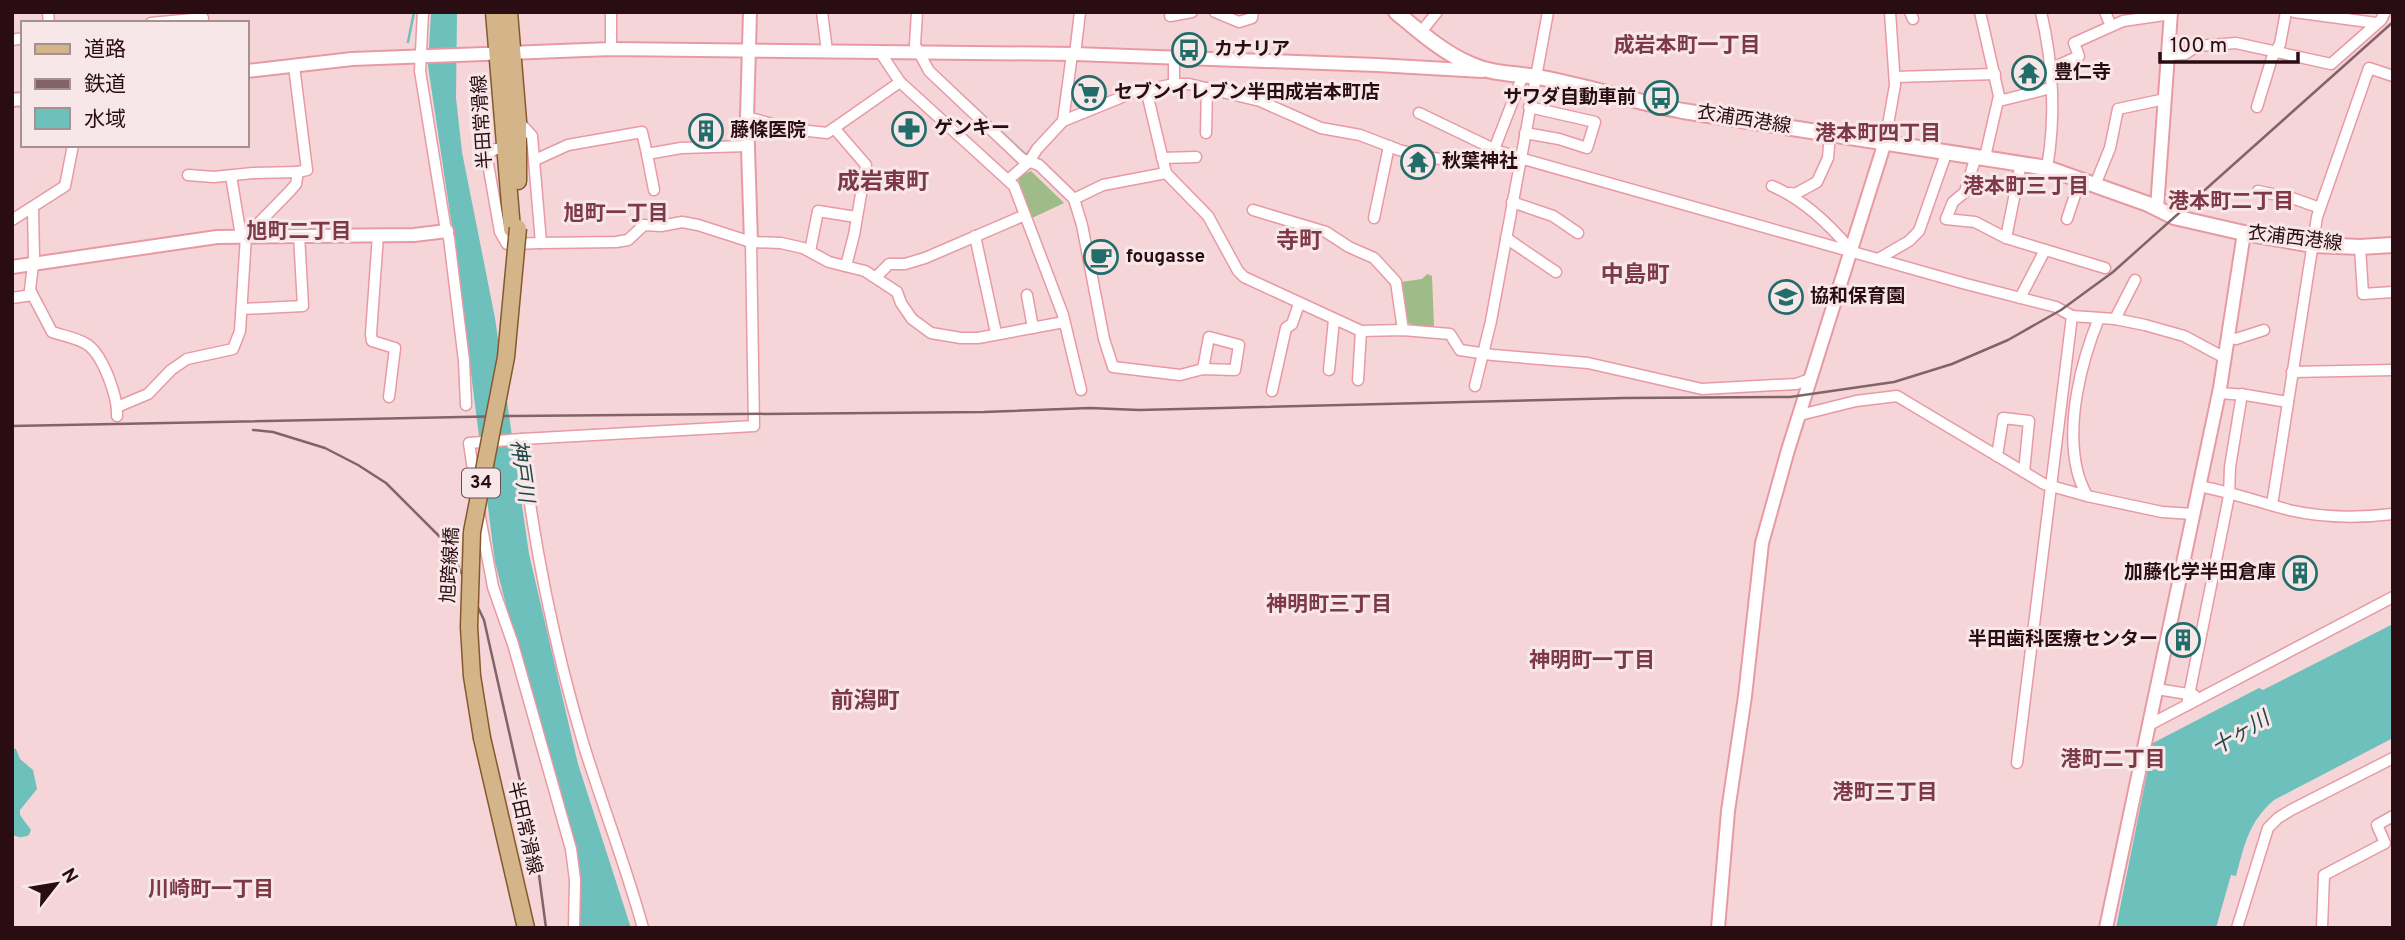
<svg xmlns="http://www.w3.org/2000/svg" width="2405" height="940" font-family="Overpass,'Noto Sans JP',sans-serif">
  <rect width="100%" height="100%" fill="#f6d5d8"/>
  <!-- green -->
  <g fill="#9fbb87">
    <path d="M1031 171 1064 203 1032 218 1018 179 1024 174Z"/>
    <path d="M1427 274 1432 276 1434 327 1412 325 1407 322 1401 282 1422 279Z"/>
  </g>
  <!-- water -->
  <g fill="#6dc0bb">
    <path d="M431 12H457L456 98 462 152 495 318 529 554 578 764 631 928H578L577 864 541 741 495 562 454 240 428 66Z"/>
    <path d="M2393 624V738L2274 800C2248 823 2245 844 2236 876L2231 875 2216 928H2116L2153 743 2259 688 2263 690Z"/>
    <path d="M12 748 16 749 20 759 33 770 37 789 20 810V815L31 830 29 835C22 838 18 838 12 834Z"/>
  </g>
  <g fill="none" stroke-linecap="round" stroke-linejoin="round">
    <!-- stream -->
    <g stroke="#6dc0bb" stroke-width="2.5">
      <path d="M408 42 414 12"/>
      <path d="M939 74 1026 155 1033 147"/>
    </g>
    <!-- minor casing -->
    <g stroke="#e89aa4" stroke-width="13">
      <g id="minor">
        <path d="M48 12 49 23"/>
        <path d="M423 12 420 71 445 225 449 238 464 361 466 405"/>
        <path d="M822 12 827 51"/>
        <path d="M917 12 915 45 929 71 1022 159 1039 165 1074 199 1082 225 1104 339 1113 367 1180 375 1203 369 1235 370 1239 345 1209 337 1203 369"/>
        <path d="M1215 12 1239 22 1252 18 1253 12"/>
        <path d="M1910 12 1913 19"/>
        <path d="M1980 12 1999 96 1985 157"/>
        <path d="M2041 12C2053 63 2056 116 2047 168"/>
        <path d="M2105 12 2111 26"/>
        <path d="M2294 12 2376 23"/>
        <path d="M1170 16 1192 12"/>
        <path d="M151 23 203 18"/>
        <path d="M1421 32 1437 12"/>
        <path d="M12 40 23 38"/>
        <path d="M611 49V12"/>
        <path d="M880 52 900 82 1014 186 1063 315 1081 390"/>
        <path d="M1075 54 1080 12"/>
        <path d="M2169 55 2185 54 2197 46 2236 43 2331 64 2381 20 2385 12"/>
        <path d="M1174 57V84"/>
        <path d="M2050 69 2079 56 2074 43 2123 21 2171 14"/>
        <path d="M1895 77 1995 74"/>
        <path d="M1146 89 1166 173"/>
        <path d="M1999 101 2051 88"/>
        <path d="M2257 107 2272 58 2280 44 2286 12"/>
        <path d="M1419 113 1498 151 1520 158 1966 284 2056 307 2072 316 2115 319 2145 325 2184 336 2225 358"/>
        <path d="M747 117 790 129 827 133 900 82"/>
        <path d="M1063 121 1072 54"/>
        <path d="M834 128 866 165 854 235 846 266"/>
        <path d="M1206 133 1207 88"/>
        <path d="M1525 133 1559 139 1587 148 1595 122 1529 107"/>
        <path d="M1885 142 1895 85 1890 12"/>
        <path d="M506 147 492 150 487 158 500 232 507 244 541 243 532 136 519 122"/>
        <path d="M647 154 654 190"/>
        <path d="M1976 156 1965 192 1953 202 1946 219 1975 222 2006 238 2105 268"/>
        <path d="M1162 158 1196 157"/>
        <path d="M535 160 568 145 642 132 647 154 681 148 748 146"/>
        <path d="M188 175 214 177 253 173 298 172"/>
        <path d="M231 176 241 236"/>
        <path d="M1008 180 1029 162 1037 149 1063 121 1132 93 1174 84H1189L1260 101 1321 128 1360 135 1399 150 1432 158 1480 163 1495 147 1523 75"/>
        <path d="M2095 185 2110 148 2118 109 2165 99"/>
        <path d="M1772 186C1802 199 1829 224 1850 249"/>
        <path d="M2258 191 2292 198 2320 208"/>
        <path d="M1790 193 1795 194 1817 182 1828 158 1830 133"/>
        <path d="M1074 199 1103 185 1166 173 1208 216 1238 271 1244 277 1361 331 1403 330 1450 334 1460 350 1493 355 1588 363 1702 389 1796 384 1810 379"/>
        <path d="M1512 202 1553 216 1578 233"/>
        <path d="M33 209 34 256 30 290 52 332C64 336 78 338 88 345 104 357 118 398 117 416"/>
        <path d="M1253 210 1326 232 1349 247 1374 258 1396 282 1403 330"/>
        <path d="M1374 218 1389 146"/>
        <path d="M2067 219 2080 180"/>
        <path d="M12 220 65 186 73 145"/>
        <path d="M378 235 371 334 372 341 395 348 389 397"/>
        <path d="M975 236 996 333"/>
        <path d="M1506 238 1556 272"/>
        <path d="M2006 238 2021 163"/>
        <path d="M541 243 616 242 628 240 644 225 661 226 682 222 698 225 751 242 781 243 803 248 829 262 865 271 897 292 901 303 912 319 931 333 961 338H978L1064 322"/>
        <path d="M2360 247 2363 294 2393 292"/>
        <path d="M810 251 818 211 856 217"/>
        <path d="M1878 259 1909 241 1919 231 1947 151"/>
        <path d="M876 277 889 264H905L925 258 1025 215"/>
        <path d="M1027 295 1033 328"/>
        <path d="M12 298 32 295"/>
        <path d="M2020 298 2045 250"/>
        <path d="M242 309 303 306 299 235"/>
        <path d="M2115 319 2135 280"/>
        <path d="M2228 338 2236 339 2264 330"/>
        <path d="M1329 370 1334 320"/>
        <path d="M2292 372 2393 370"/>
        <path d="M1358 380 1361 331"/>
        <path d="M1475 386 1491 321 1548 12"/>
        <path d="M1272 391 1286 328 1292 324 1299 304"/>
        <path d="M2219 393 2246 395 2288 402"/>
        <path d="M117 407 148 394 171 370 187 359 233 349 240 331 246 236 290 191 296 184 298 172 307 170 294 66"/>
        <path d="M1800 415 1856 401 1897 396 2044 484 2087 496 2162 512 2193 514"/>
        <path d="M1997 456 2003 418 2029 421 2024 472"/>
        <path d="M2199 486C2230 492 2259 502 2289 510 2323 518 2359 518 2393 514"/>
        <path d="M476 490 469 443 522 439"/>
        <path d="M2087 496C2083 488 2079 479 2077 470 2066 422 2081 362 2099 318"/>
        <path d="M2272 505 2317 217 2369 68 2393 76"/>
        <path d="M479 512 493 587 513 644 571 849 575 880 574 928"/>
        <path d="M2183 564 2214 570"/>
        <path d="M2157 689 2194 695"/>
        <path d="M2187 705 2229 496 2230 467 2242 394"/>
        <path d="M2149 725 2393 597"/>
        <path d="M2017 763 2072 316"/>
        <path d="M643 928C626 866 603 807 584 746 555 649 532 539 522 439L754 426 751 242"/>
        <path d="M2237 928 2268 828 2278 818 2291 810 2393 758"/>
        <path d="M2322 928 2324 875 2385 843 2377 825 2393 816"/>
      </g>
    </g>
    <!-- tertiary casing -->
    <g stroke="#e89aa4" stroke-width="16">
      <g id="tertiary">
        <path d="M750 12 747 117 751 242"/>
        <path d="M247 71 352 59 611 49 1075 54 1377 65 1482 71"/>
        <path d="M12 100 23 99"/>
        <path d="M2157 208 2171 12"/>
        <path d="M12 267 217 237 414 235 447 231"/>
        <path d="M1718 928 1728 811 1745 696 1762 543 1788 450 1885 142"/>
        <path d="M2106 928 2220 388 2244 233"/>
      </g>
    </g>
    <!-- secondary casing -->
    <g stroke="#e89aa4" stroke-width="18">
      <path id="secondary" d="M1396 12C1419 31 1442 52 1470 64 1494 75 1518 73 1543 78 1590 87 1636 102 1683 111L2047 168 2148 204 2174 217 2244 233 2313 245 2360 247 2393 245"/>
    </g>
    <!-- primary casing -->
    <g stroke="#85592d" stroke-width="19">
      <g id="primary">
        <path d="M494 12 512 229"/>
        <path d="M509 12 518 121V181"/>
        <path d="M482 738 526 928"/>
      </g>
    </g>
    <!-- minor -->
    <use href="#minor" stroke="#fff" stroke-width="10"/>
    <!-- tertiary -->
    <use href="#tertiary" stroke="#fff" stroke-width="12"/>
    <!-- secondary -->
    <use href="#secondary" stroke="#fff" stroke-width="14"/>
    <!-- primary -->
    <use href="#primary" stroke="#d4b489" stroke-width="16"/>
    <!-- rail -->
    <g stroke="#826468" stroke-width="2.5">
      <path d="M12 426 514 416 984 412 1090 408 1139 410 1624 398 1790 397 1894 382 1952 364 2008 340 2061 310 2113 272 2393 22"/>
      <path d="M253 430 273 432 325 448 358 465 386 483 448 545 484 620 536 852 546 928"/>
    </g>
    <!-- primary-bridge casing -->
    <g stroke="#85592d" stroke-width="19" stroke-linecap="butt">
      <path id="primary-bridge" d="M482 738 472 676 469 627 472 532 506 357 518 228"/>
    </g>
    <!-- primary-bridge -->
    <use href="#primary-bridge" stroke="#d4b489" stroke-width="16"/>
  </g>
  <!-- icons -->
  <defs>
    <g id="bus-ring" transform="scale(1.75)"><circle r="9.5" fill="#f8e7e8" stroke="#226d6a" stroke-width="1.5"/><path d="M-5-6H5V4H4V6H2V4H-2V6H-4V4H-5ZM-3.5-4V0h7V-4ZM-3.5 1.2v1.5H-2V1.2ZM2 1.2v1.5H3.5V1.2Z" fill="#226d6a"/></g>
    <g id="temple-ring" transform="scale(1.75)"><circle r="9.5" fill="#f8e7e8" stroke="#226d6a" stroke-width="1.5"/><path d="M0-6L5-2H3V0L6.5 2.5H4V6H1.5V3h-3V6H-4V2.5H-6.5L-3 0V-2H-5Z" fill="#226d6a"/></g>
    <g id="supermarket-ring" transform="scale(1.75)"><circle r="9.5" fill="#f8e7e8" stroke="#226d6a" stroke-width="1.5"/><path d="M-6-5.5h2.5l.6 2H6L4.5 2H-2.5L-4.4-4H-6ZM-1.5 3.2a1.3 1.3 0 1 0 .1 0ZM3 3.2a1.3 1.3 0 1 0 .1 0Z" fill="#226d6a"/></g>
    <g id="pharmacy-ring" transform="scale(1.75)"><circle r="9.5" fill="#f8e7e8" stroke="#226d6a" stroke-width="1.5"/><path d="M-2-6h4v4h4v4h-4v4h-4v-4h-4v-4h4Z" fill="#226d6a"/></g>
    <g id="building-ring" transform="scale(1.75)"><circle r="9.5" fill="#f8e7e8" stroke="#226d6a" stroke-width="1.5"/><path d="M-4-6H4V6H1V3H-1V6H-4ZM-2.5-4.3h1.7v1.8h-1.7ZM.8-4.3h1.7v1.8H.8ZM-2.5-1h1.7V.8h-1.7ZM.8-1h1.7V.8H.8Z" fill="#226d6a"/></g>
    <g id="cafe-ring" transform="scale(1.75)"><circle r="9.5" fill="#f8e7e8" stroke="#226d6a" stroke-width="1.5"/><path d="M-5.5-4.5H6V0H3Q3 3.5 0 3.5H-2.5Q-5.5 3.5-5.5 0ZM3-3.2v2h1.7v-2ZM-6 4.5H4V6H-6Z" fill="#226d6a"/></g>
    <g id="school-ring" transform="scale(1.75)"><circle r="9.5" fill="#f8e7e8" stroke="#226d6a" stroke-width="1.5"/><path d="M0-5L7-2L0 1L-7-2ZM-4 1L0 2.5L4 1V4Q0 6-4 4Z" fill="#226d6a"/></g>
  </defs>
  <g fill-rule="evenodd">
    <use href="#bus-ring" x="1189" y="50"/>
    <use href="#temple-ring" x="2029" y="73"/>
    <use href="#supermarket-ring" x="1089" y="93"/>
    <use href="#bus-ring" x="1661" y="98"/>
    <use href="#pharmacy-ring" x="909" y="129"/>
    <use href="#building-ring" x="706" y="131"/>
    <use href="#temple-ring" x="1418" y="162"/>
    <use href="#cafe-ring" x="1101" y="257"/>
    <use href="#school-ring" x="1786" y="297"/>
    <use href="#building-ring" x="2300" y="573"/>
    <use href="#building-ring" x="2183" y="640"/>
  </g>
  <g text-anchor="middle" dominant-baseline="central" stroke-width="6" stroke-linejoin="round" paint-order="stroke">
    <!-- shield labels -->
    <rect fill="#f8e7e8" stroke="#674e52" stroke-width="2" x="462" y="468.5" width="38" height="29" rx="5"/>
    <g font-size="18" font-weight="bold" fill="#290d12">
      <text x="481" y="483">34</text>
    </g>
    <!-- poi labels -->
    <g font-size="19" font-weight="bold" fill="#290d12" stroke="#f8e7e8" text-anchor="start">
      <text x="1214" y="50">カナリア</text>
      <text x="2054" y="73">豊仁寺</text>
      <text x="1114" y="93">セブンイレブン半田成岩本町店</text>
      <text x="1636" y="98" text-anchor="end">サワダ自動車前</text>
      <text x="934" y="129">ゲンキー</text>
      <text x="730" y="131">藤條医院</text>
      <text x="1442" y="162">秋葉神社</text>
      <text x="1126" y="257">fougasse</text>
      <text x="1810" y="297">協和保育園</text>
      <text x="2276" y="573" text-anchor="end">加藤化学半田倉庫</text>
      <text x="2158" y="640" text-anchor="end">半田歯科医療センター</text>
    </g>
    <!-- street labels -->
    <g font-size="19" fill="#290d12" stroke="#f8e7e8">
      <text transform="translate(1744 120) rotate(9)">衣浦西港線</text>
      <text transform="translate(483 122) rotate(-94)">半田常滑線</text>
      <text transform="translate(2295 239) rotate(7)">衣浦西港線</text>
      <text transform="translate(451 565) rotate(-87)">旭跨線橋</text>
      <text transform="translate(524 828) rotate(77)">半田常滑線</text>
    </g>
    <!-- neighbourhood labels -->
    <g font-size="21" font-weight="bold" fill="#7d3945" stroke="#f8e7e8">
      <text x="1687" y="46">成岩本町一丁目</text>
      <text x="1878" y="134">港本町四丁目</text>
      <text x="2026" y="187">港本町三丁目</text>
      <text x="2231" y="202">港本町二丁目</text>
      <text x="616" y="214">旭町一丁目</text>
      <text x="299" y="232">旭町二丁目</text>
      <text x="1329" y="605">神明町三丁目</text>
      <text x="1592" y="661">神明町一丁目</text>
      <text x="2113" y="760">港町二丁目</text>
      <text x="1885" y="793">港町三丁目</text>
      <text x="211" y="890">川崎町一丁目</text>
    </g>
    <!-- water labels -->
    <g font-size="21" font-style="italic" fill="#214846" stroke="#f8e7e8">
      <text transform="translate(521 471) rotate(82)">神戸川</text>
      <text transform="translate(2241 734) rotate(-31)">十ヶ川</text>
    </g>
    <!-- quarter labels -->
    <g font-size="23" font-weight="bold" fill="#7d3945" stroke="#f8e7e8">
      <text x="883" y="183">成岩東町</text>
      <text x="1299" y="242">寺町</text>
      <text x="1635" y="276">中島町</text>
      <text x="865" y="702">前潟町</text>
    </g>
  </g>
  <!-- border -->
  <rect width="2405" height="940" fill="none" stroke="#290d12" stroke-width="28"/>
  <!-- legend -->
  <rect x="21" y="21" width="228" height="126" fill="#f8e7e8" stroke="#a59092" stroke-width="2"/>
  <rect x="35" y="44" width="35" height="10" fill="#d4b489" stroke="#a59092" stroke-width="2"/>
  <text x="84" y="56" font-size="21" fill="#290d12">道路</text>
  <rect x="35" y="79" width="35" height="10" fill="#826468" stroke="#a59092" stroke-width="2"/>
  <text x="84" y="91" font-size="21" fill="#290d12">鉄道</text>
  <rect x="35" y="108" width="35" height="21" fill="#6dc0bb" stroke="#a59092" stroke-width="2"/>
  <text x="84" y="126" font-size="21" fill="#290d12">水域</text>
  <!-- north arrow -->
  <g transform="translate(56 884) rotate(59)" stroke="#f8e7e8" stroke-width="5" paint-order="stroke">
  <path d="M0-5L12 26L0 18L-12 26Z" fill="#290d12"/>
  <text y="-10" font-size="19" font-weight="bold" text-anchor="middle" fill="#290d12">N</text>
  </g>
  <!-- scale -->
  <path d="M2160 52v10h138v-10" fill="none" stroke="#290d12" stroke-width="3.5"/>
  <text x="2170" y="52" font-size="21" fill="#290d12" stroke="#f8e7e8" stroke-width="5" paint-order="stroke">100 m</text>
</svg>
